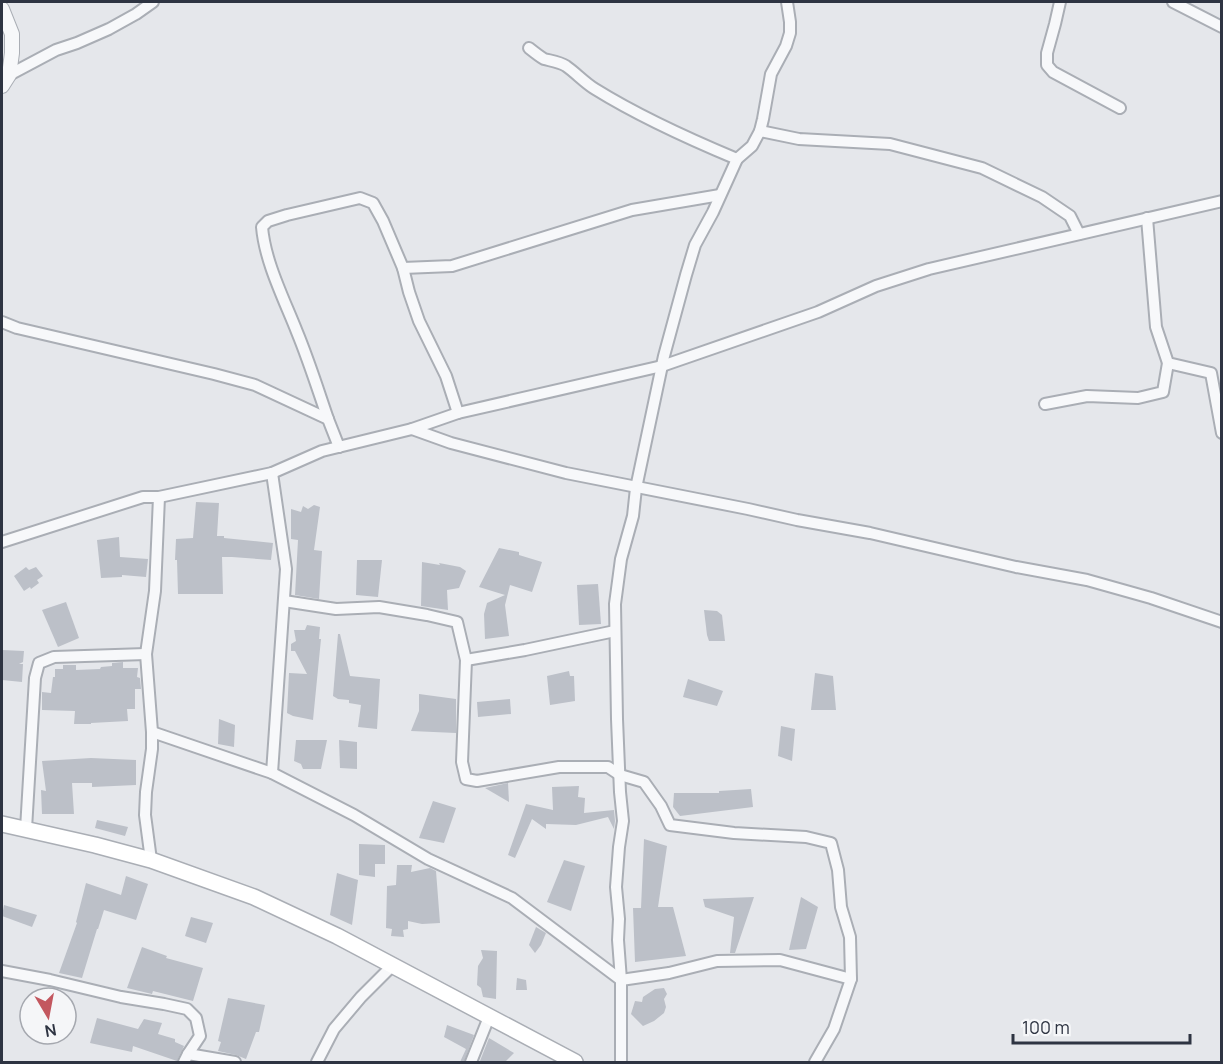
<svg xmlns="http://www.w3.org/2000/svg" width="1223" height="1064" font-family="Manrope,sans-serif">
  <rect width="100%" height="100%" fill="#e5e7eb"/>
  <!-- building -->
  <g fill="#bcc0c8">
    <path d="M196 502 219 503 217 536H224V538L273 543 271 560 232 557H222L223 594H178L177 560H175L176 539 193 538Z"/>
    <path d="M314 505 320 507 314 550 322 551 319 599 295 595 298 540 291 539V509L301 512 303 506 308 509Z"/>
    <path d="M119 537 120 557 148 559 146 577 122 575V577L101 578 97 540Z"/>
    <path d="M499 548 519 552V555L542 562 532 592 510 585 505 605 509 636 485 639 484 614 487 603 505 595 479 587Z"/>
    <path d="M357 560H382L378 597 356 595Z"/>
    <path d="M422 562 440 565 439 563 460 567 466 571 459 588 447 590 448 610 421 606Z"/>
    <path d="M26 567 29 570 36 567 43 576 37 580 39 583 31 589 30 587 24 591 14 576Z"/>
    <path d="M598 584 601 624 579 625 577 585Z"/>
    <path d="M66 602 79 638 58 647 42 610Z"/>
    <path d="M704 610 717 611 722 615 725 641H709L707 635Z"/>
    <path d="M307 625 320 627 319 639H321L313 720 293 716 287 713 289 673 307 674 295 651H291V644L296 641 294 630H305Z"/>
    <path d="M338 634H340L350 676 380 679 377 729 358 727 361 705 349 703V700L338 699 333 696Z"/>
    <path d="M2 650 24 651 23 662 19 664H23L22 682 2 680Z"/>
    <path d="M123 662V668H138L137 677 140 678 141 689H135V709H127L128 721 91 723V724H74L75 711 42 710V692L51 693 53 677H55V669H63V665H76V670L100 669 101 667 112 666V663Z"/>
    <path d="M569 671 570 676H574L575 701 550 705 547 676Z"/>
    <path d="M815 673 833 676 836 710H811Z"/>
    <path d="M688 679 723 691 717 706 683 697Z"/>
    <path d="M419 694 456 699V733L411 731 419 711Z"/>
    <path d="M510 699 511 714 478 717 477 702Z"/>
    <path d="M219 719 235 725 234 747 218 744Z"/>
    <path d="M781 726 795 729 792 761 778 756Z"/>
    <path d="M296 740H327L321 769H303L301 764 294 761Z"/>
    <path d="M339 740 357 742V769L340 768Z"/>
    <path d="M91 758 136 760V785L92 787V783H72L74 814H42L41 790 46 791 42 761Z"/>
    <path d="M508 783 509 802 485 788Z"/>
    <path d="M579 786 578 797 585 798 584 813 614 810 615 821 614 829 608 817 576 825 546 824V829L532 819 515 858 508 855 526 804 553 810 552 787Z"/>
    <path d="M751 789 753 807 680 816 673 807 674 793H719V791Z"/>
    <path d="M433 801 456 808 444 843 419 838Z"/>
    <path d="M97 820 128 827 125 836 95 828Z"/>
    <path d="M644 839 667 846 658 907H673L686 956 635 962 633 908H641Z"/>
    <path d="M359 844 385 845V864H375V877L359 875Z"/>
    <path d="M564 860 585 866 571 911 547 902Z"/>
    <path d="M397 865H412L411 872 430 868 436 871 440 923 422 924 408 921V929L403 930 404 937 391 936 392 929 386 928 387 886 396 885Z"/>
    <path d="M337 873 358 880 352 925 330 915Z"/>
    <path d="M126 876 148 884 136 920 104 910 98 929H97L82 978 59 973 77 923 76 922 86 883 121 895Z"/>
    <path d="M754 897 735 953H730L734 917 705 907 703 899Z"/>
    <path d="M801 897 818 907 806 949 789 950Z"/>
    <path d="M4 905 37 915 32 927 2 916Z"/>
    <path d="M191 917 213 923 206 943 185 936Z"/>
    <path d="M536 927 546 933 541 945 535 953 529 945Z"/>
    <path d="M142 947 167 956 166 958 203 968 193 1001 153 991 152 994 127 988Z"/>
    <path d="M481 950 497 951 496 999 483 997 481 988 477 985 478 966 483 958Z"/>
    <path d="M517 978 526 980 527 990H516Z"/>
    <path d="M664 988 667 994 664 999 666 1007 664 1013 654 1021 643 1026 631 1014 635 1001 642 1002 643 997 655 989Z"/>
    <path d="M228 998 265 1005 259 1032H256L246 1059 236 1055 218 1051 221 1042 218 1041Z"/>
    <path d="M97 1018 138 1029 144 1019 162 1023 158 1034 175 1039V1042L184 1046 177 1061 133 1046 132 1052 90 1043Z"/>
    <path d="M447 1025 474 1035 464 1062H460L466 1049 444 1037Z"/>
    <path d="M489 1038 514 1053 505 1062H487L480 1061Z"/>
  </g>
  <g fill="none" stroke-linecap="round" stroke-linejoin="round">
    <!-- minor casing -->
    <g stroke="#aaaeb5" stroke-width="14">
      <g id="minor">
        <path d="M1060 2 1055 24 1047 53V65L1053 72 1120 108"/>
        <path d="M1173 2 1222 27"/>
        <path d="M529 48C534 52 539 56 544 59 552 61 560 62 566 66 576 73 585 83 595 89 640 117 689 139 737 159"/>
        <path d="M9 75 56 50 77 43 109 29 136 14 153 2"/>
        <path d="M760 131 799 139 890 144 982 168 1042 197 1070 216 1079 234"/>
        <path d="M1147 218 1156 327 1168 363 1211 373 1222 433"/>
        <path d="M403 268 452 266 632 210 720 195"/>
        <path d="M2 322 17 328 214 374 255 385 328 419 339 447"/>
        <path d="M1045 404 1087 396 1138 398 1163 392 1168 363"/>
        <path d="M328 419C318 390 309 361 297 332 284 299 265 262 262 227L268 221 287 215 360 198 373 203 383 221 403 268 409 292 419 321 446 376 458 413"/>
        <path d="M412 429 451 443 566 473 748 509 797 520 870 533 1016 567 1087 580 1151 598 1222 622"/>
        <path d="M272 473 286 569 272 773"/>
        <path d="M2 542 143 497H159L272 473 322 451 412 429 458 413 662 366 818 312 876 286 929 269 1222 201"/>
        <path d="M284 601 336 609 379 607 427 615 457 622 466 660 462 762 466 779 477 781 559 767H608L620 775 644 782 661 806 670 825 734 833 806 837 831 843 838 870 841 907 850 937 851 979 834 1029 815 1062"/>
        <path d="M466 660 525 650 615 631"/>
        <path d="M152 732 272 773 354 815 428 859 512 898 621 980 669 973 717 961 780 960 851 979"/>
        <path d="M26 829 35 678 39 663 54 657 146 654"/>
        <path d="M151 860 145 815 146 792 152 749V732L146 654 155 591 159 497"/>
        <path d="M2 971 50 980 121 997 164 1004 187 1009 196 1018 200 1036 188 1054 184 1062"/>
        <path d="M188 1054 235 1062"/>
        <path d="M317 1062 334 1029 361 997 392 966"/>
        <path d="M471 1062 489 1017"/>
        <path d="M621 1062V980L618 940 619 919 616 887 619 847 623 821 620 792 617 719 615 604 621 559 633 516 636 488 664 356 686 275 695 245 713 212 737 159 752 146 760 131 763 119 771 74 786 46 790 33V22L787 2"/>
      </g>
    </g>
    <!-- tertiary casing -->
    <g stroke="#aaaeb5" stroke-width="16">
      <path id="tertiary" d="M2 9 12 34V53L9 75 2 86"/>
    </g>
    <!-- secondary casing -->
    <g stroke="#aaaeb5" stroke-width="18">
      <path id="secondary" d="M2 824 95 845 151 860 254 897 337 936 575 1062"/>
    </g>
    <!-- minor -->
    <use href="#minor" stroke="#f7f8fa" stroke-width="10"/>
    <!-- tertiary -->
    <use href="#tertiary" stroke="#f7f8fa" stroke-width="14"/>
    <!-- secondary -->
    <use href="#secondary" stroke="#fff" stroke-width="15"/>
  </g>
  <!-- border -->
  <rect width="1223" height="1064" fill="none" stroke="#2e3442" stroke-width="6"/>
  <!-- north arrow -->
  <g transform="translate(48 1016) rotate(170)"><circle r="28" fill="#f5f6f8" stroke="#a5a8af" stroke-width="1.5"/>
  <path d="M0-4.5L10 22L0 15L-10 22Z" fill="#c3575f"/>
  <text y="-9" font-size="16" font-weight="bold" text-anchor="middle" fill="#2e3442">N</text>
  </g>
  <!-- scale -->
  <path d="M1013 1034v9h177v-9" fill="none" stroke="#2e3442" stroke-width="3"/>
  <text x="1022" y="1034" font-size="18" fill="#2e3442" stroke="#f5f6f8" stroke-width="4.5" paint-order="stroke">100 m</text>
</svg>
